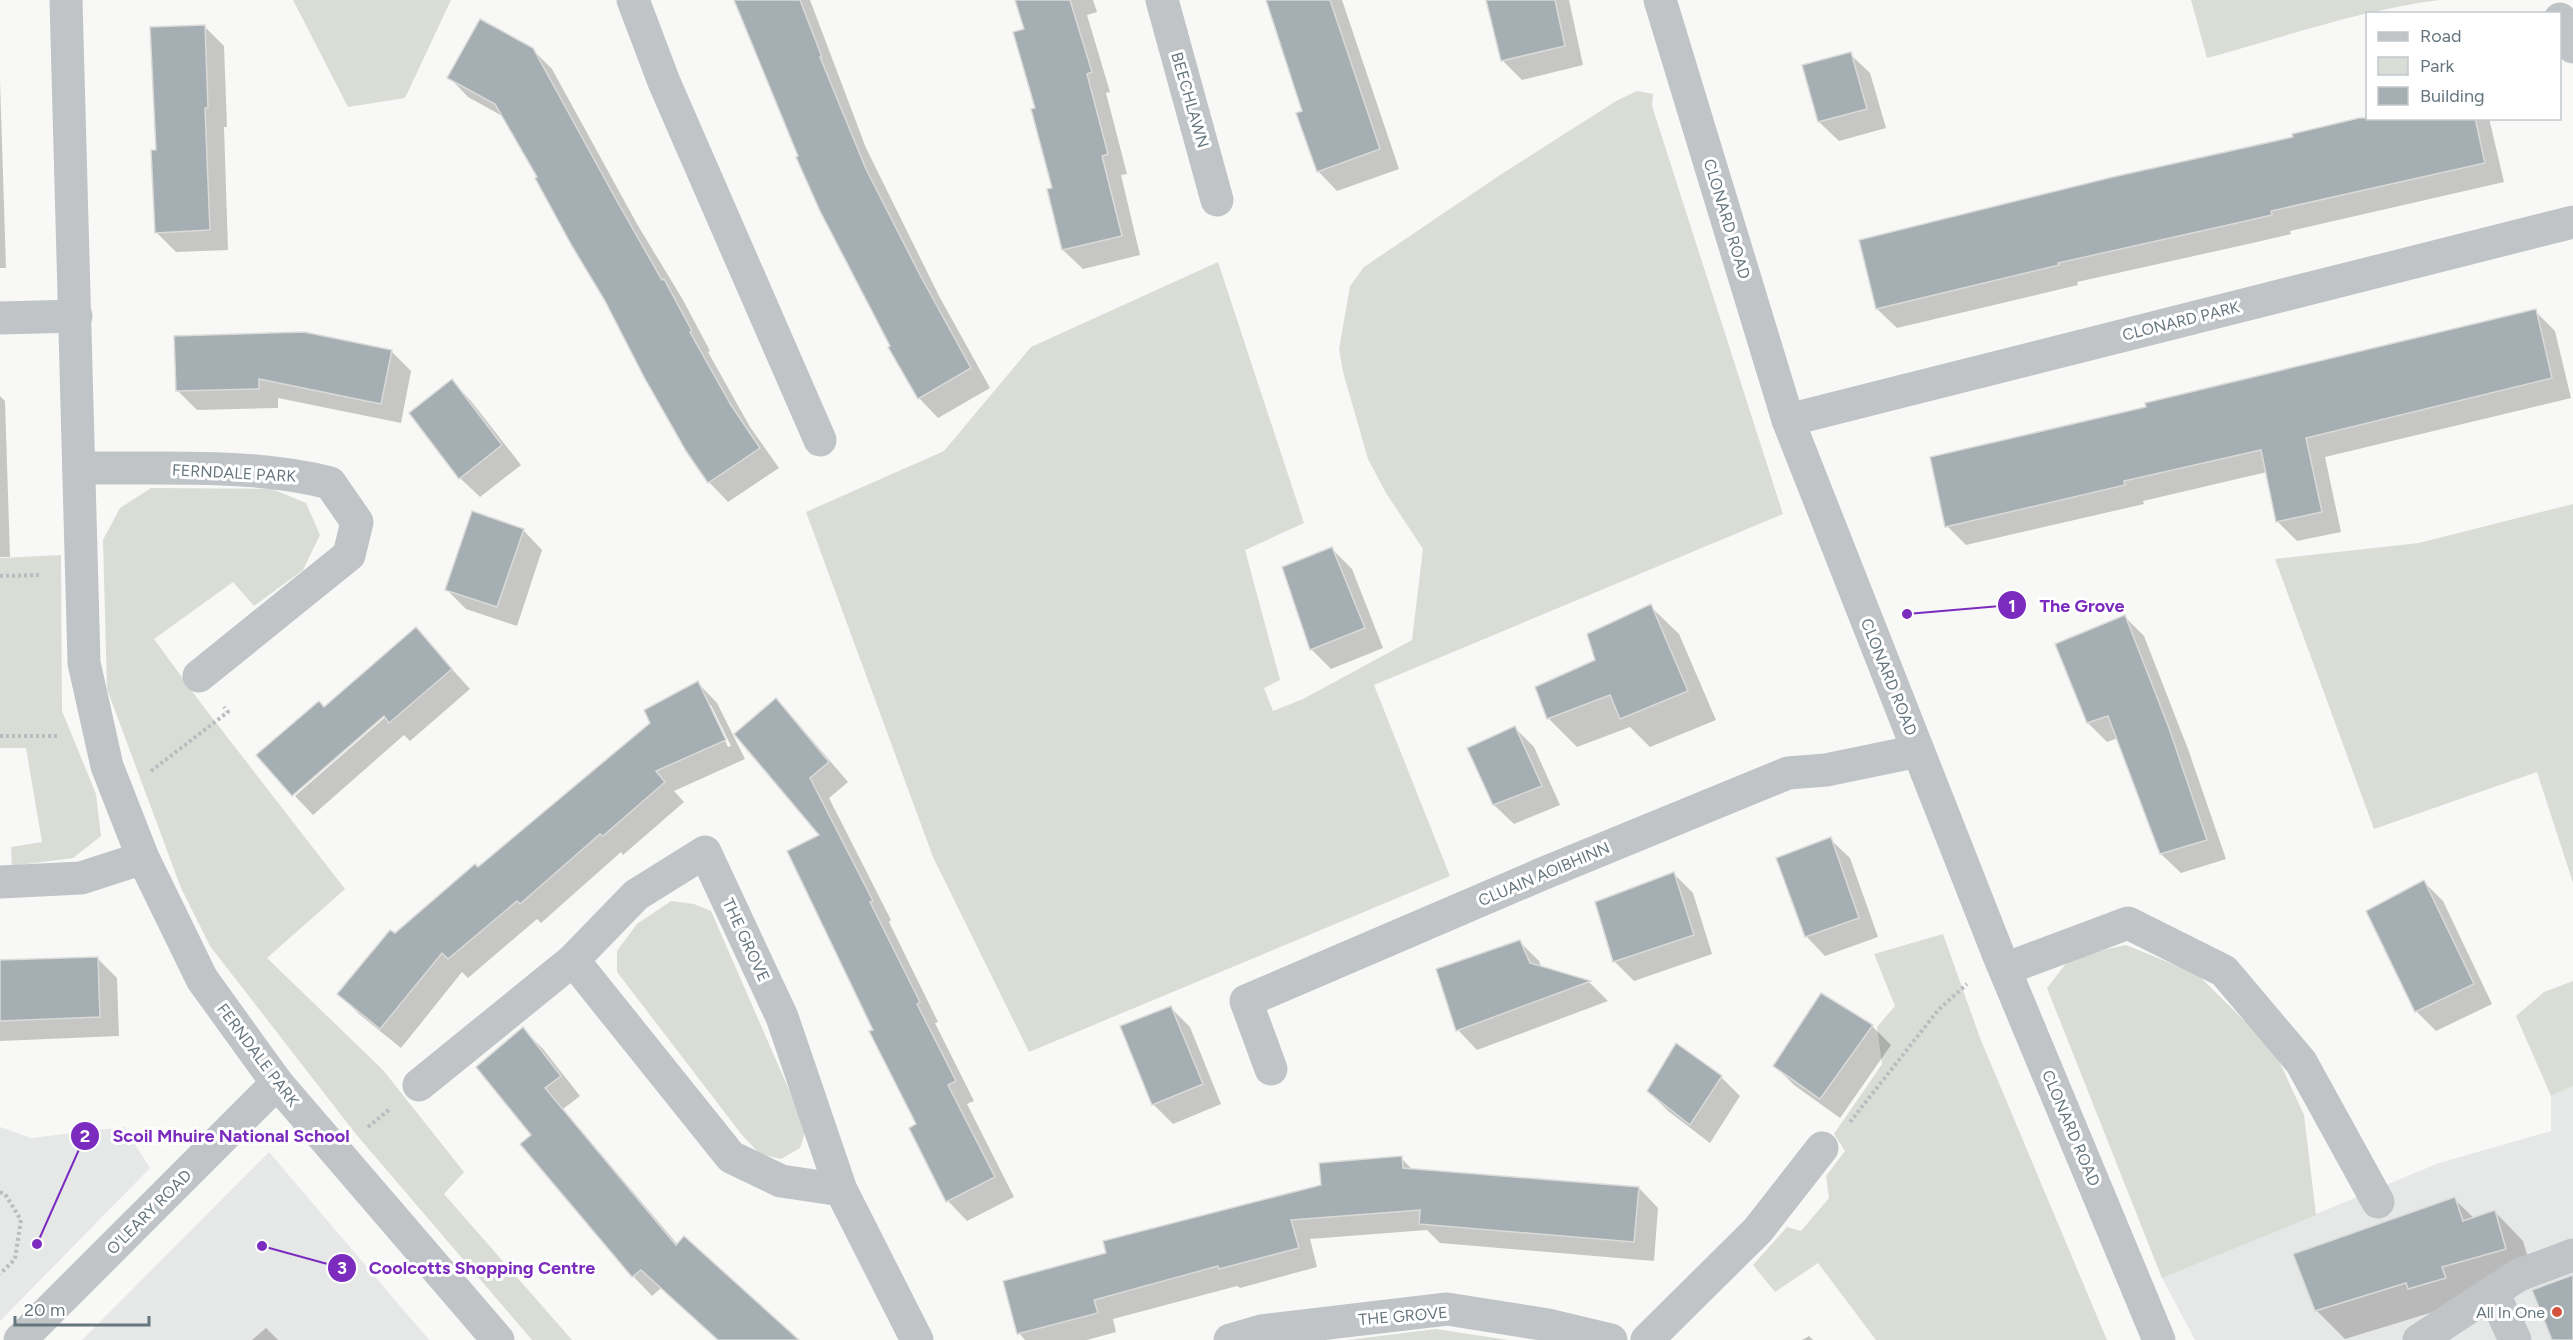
<svg xmlns="http://www.w3.org/2000/svg" width="2573" height="1340" font-family="Figtree,sans-serif">
  <rect width="100%" height="100%" fill="#f8f8f6"/>
  <!-- built -->
  <g fill="#e6e8e7">
    <path d="M2573 1086V1340H2195L2162 1278 2439 1163 2551 1131V1096Z"/>
    <path d="M0 1127 31 1138 124 1127 150 1168 0 1321Z"/>
    <path d="M269 1152 429 1340H82Z"/>
  </g>
  <!-- green -->
  <g fill="#d9ddd6">
    <path d="M293 0H451L405 98 348 107Z"/>
    <path d="M2191 0H2439C2361 10 2284 37 2207 58Z"/>
    <path d="M1637 91 1653 94 1652 106 1783 514 1374 685 1450 876 1029 1052 933 857 806 512 944 451 1031 347 1218 262 1304 523 1245 550 1280 680 1264 688 1273 711 1303 699 1412 640 1423 549 1386 493 1368 459 1343 372 1339 349 1350 286 1364 267 1500 175 1616 101Z"/>
    <path d="M151 488 272 489 306 503 320 535 303 570 254 606 233 582 154 639 200 702 345 889 267 958 383 1070 464 1172 444 1194 572 1340H532L355 1133 210 946 181 888 107 689 103 540 120 508Z"/>
    <path d="M2573 504V883L2537 772 2374 829 2275 559 2419 543Z"/>
    <path d="M61 555 62 711 96 794 101 836 73 858 12 866 11 847 42 842 26 748H0V558Z"/>
    <path d="M671 901 694 904 711 911 806 1129 800 1148 781 1159 760 1154 742 1135 617 972V951L637 924Z"/>
    <path d="M1943 934 1980 1038 2107 1340H1876L1818 1263 1775 1292 1753 1265 1787 1227 1801 1231 1829 1198 1826 1176 1845 1151 1834 1134 1882 1064 1877 1027 1895 1006 1874 954Z"/>
    <path d="M2126 945 2197 974 2274 1050 2304 1115 2316 1215 2162 1278 2047 988 2071 957Z"/>
    <path d="M2573 981V1086L2551 1096 2516 1016 2544 992Z"/>
    <path d="M1436 1329 1508 1340H1348Z"/>
  </g>
  <!-- shadow -->
  <g fill="#0003" fill-rule="evenodd">
    <path d="M736 0H810L866 148 939 296 990 388 938 418 919 398 892 346 800 157Z"/>
    <path d="M1016 0H1093L1097 12 1087 15 1110 92 1106 93 1127 174 1121 175 1140 255 1083 269 1063 250 1049 191 1053 189 1037 109 1026 30Z"/>
    <path d="M1267 0H1342L1399 169 1337 191 1318 171 1304 112Z"/>
    <path d="M1488 0H1569L1583 65 1522 80 1502 60Z"/>
    <path d="M204 26 224 46 227 127H224L228 250 176 252 156 232 157 151Z"/>
    <path d="M532 49 552 69 637 224 683 300 710 351 708 352 750 427 779 468 728 502 709 482 504 117 468 97 449 77Z"/>
    <path d="M1850 54 1870 73 1886 128 1839 141 1819 122 1804 66Z"/>
    <path d="M0 81 6 268H0Z"/>
    <path d="M2368 118H2489L2504 182 2290 231 2291 234 2257 242 2077 282 2078 285 1897 328 1877 309 2294 139Z"/>
    <path d="M2535 311 2555 331 2571 398 2325 457 2341 532 2297 541 2277 521 2267 472 2143 501 2144 504 1966 545 1947 526 2148 408Z"/>
    <path d="M392 352 411 371 401 423 278 398V408L197 410 178 391Z"/>
    <path d="M452 381 471 401 521 465 480 497 460 478Z"/>
    <path d="M0 396 5 401 10 557H0Z"/>
    <path d="M523 530 542 550 517 626 466 609 447 590Z"/>
    <path d="M1332 549 1352 569 1383 648 1331 669 1311 649Z"/>
    <path d="M1650 606 1679 634 1716 720 1650 747 1630 727 1577 747 1548 718 1597 661Z"/>
    <path d="M2125 617 2144 636 2188 749 2226 859 2181 873 2161 854 2118 738 2107 742 2088 723Z"/>
    <path d="M416 629 470 689 410 741 404 735 313 815 295 796 390 713 325 709Z"/>
    <path d="M698 683 717 703 745 759 674 791 684 802 623 855 621 852 541 923 537 919 468 978 462 972 401 1048 359 1014 339 994 395 935 479 869ZM708 705H711L731 746 728 747Z"/>
    <path d="M776 700 795 720 848 782 829 798 891 920 889 922 938 1022 935 1023 974 1101 967 1104 1014 1197 967 1221 948 1201 911 1129 918 1125 836 953 838 952 821 835Z"/>
    <path d="M1515 728 1534 747 1560 805 1514 824 1494 805 1469 748Z"/>
    <path d="M1830 839 1850 858 1878 937 1825 956 1806 936Z"/>
    <path d="M1674 874 1693 893 1712 954 1634 981 1614 961Z"/>
    <path d="M2424 882 2443 901 2492 1004 2436 1031 2416 1011Z"/>
    <path d="M1519 941 1539 961 1542 969 1590 983 1608 1001 1477 1050 1458 1030Z"/>
    <path d="M97 958 117 978 119 1036 0 1041V962Z"/>
    <path d="M1170 1007 1190 1027 1221 1104 1173 1124 1153 1104Z"/>
    <path d="M1872 1026 1891 1045 1840 1118 1794 1085 1775 1066Z"/>
    <path d="M523 1029 543 1049 580 1096 563 1109 678 1245 796 1340H718L661 1288 652 1296 633 1276 533 1135Z"/>
    <path d="M1721 1077 1740 1096 1710 1143 1668 1111 1648 1091Z"/>
    <path d="M1401 1158 1414 1171 1639 1188 1658 1208 1654 1261 1440 1243 1427 1230 1310 1239 1317 1267 1240 1288 1237 1286 1113 1319 1116 1332 1087 1340H1025L1019 1333 1108 1254 1323 1186Z"/>
    <path d="M2454 1199 2475 1219 2495 1212 2523 1241 2534 1278 2433 1312 2345 1339 2316 1310Z"/>
    <path d="M266 1328 278 1340H252Z"/>
    <path d="M1809 1336 1813 1340H1802Z"/>
  </g>
  <!-- building -->
  <g fill="#a5aeb3" stroke="#dadad8" stroke-width="1.5">
    <path d="M734 0H800L822 57H820L866 169 920 275 971 368 918 399 888 347 890 346 820 211 796 157 798 156Z"/>
    <path d="M1015 0H1070L1092 72 1087 74 1108 154 1102 156 1122 236 1062 250 1047 189 1052 188 1031 109 1035 108 1013 32 1024 29Z"/>
    <path d="M1266 0H1330L1380 149 1317 172 1296 113 1302 111Z"/>
    <path d="M1486 0H1555L1565 46 1501 61Z"/>
    <path d="M480 19 533 48 618 203 662 280 664 279 692 331 690 332 731 405 760 448 708 483 686 451 644 377 604 299 572 246 535 178 537 177 495 104 447 78Z"/>
    <path d="M205 25 208 108H205L210 230 155 233 151 150H156L150 27Z"/>
    <path d="M1851 52 1867 109 1818 122 1802 65Z"/>
    <path d="M2359 118H2475L2485 163 2271 211 2272 215 2237 223 2058 263 2059 265 1876 309 1859 240 2113 177 2293 137 2292 134Z"/>
    <path d="M2536 309 2552 378 2306 438 2322 512 2276 522 2261 450 2124 481 2125 485 1945 527 1930 457 2146 407 2145 403Z"/>
    <path d="M304 332 392 350 381 404 259 379V389L176 391 174 336Z"/>
    <path d="M452 379 502 445 459 479 409 413Z"/>
    <path d="M472 511 524 529 497 607 445 590Z"/>
    <path d="M1332 547 1365 628 1310 650 1282 567Z"/>
    <path d="M1651 604 1688 691 1620 719 1610 695 1547 719 1535 687 1595 660 1587 634Z"/>
    <path d="M2125 615 2169 728 2207 840 2160 854 2108 716 2087 723 2055 644Z"/>
    <path d="M416 627 452 669 389 723 384 716 292 796 256 755 319 701 324 707Z"/>
    <path d="M698 681 726 740 656 771 665 782 603 836 600 834 520 904 517 901 448 959 442 953 380 1029 337 994 390 930 395 933 475 864 478 867 650 723 644 710Z"/>
    <path d="M776 698 829 762 810 778 873 901 870 902 920 1002 917 1004 956 1081 948 1085 995 1177 946 1202 909 1128 916 1124 869 1031 873 1030 787 851 819 835 734 734Z"/>
    <path d="M1515 726 1542 786 1493 805 1467 748Z"/>
    <path d="M1831 837 1859 918 1805 937 1776 858Z"/>
    <path d="M1674 872 1694 935 1613 962 1595 902Z"/>
    <path d="M2424 880 2474 984 2415 1012 2366 911Z"/>
    <path d="M1520 940 1530 963 1591 981 1456 1031 1436 969Z"/>
    <path d="M98 957 100 1017 0 1021V960Z"/>
    <path d="M1821 993 1873 1025 1820 1099 1773 1066Z"/>
    <path d="M1171 1006 1203 1084 1152 1105 1120 1026Z"/>
    <path d="M523 1027 561 1076 545 1088 676 1245 684 1236 799 1340H718L641 1270 632 1277 520 1144 531 1135 476 1067Z"/>
    <path d="M1676 1043 1722 1076 1690 1125 1647 1091Z"/>
    <path d="M1402 1156 1403 1168 1639 1187 1634 1242 1419 1224 1420 1210 1291 1220 1299 1248 1219 1269 1218 1266 1094 1300 1098 1313 1017 1334 1003 1281 1106 1253 1103 1241 1321 1185 1319 1163Z"/>
    <path d="M2455 1197 2463 1221 2495 1210 2506 1249 2442 1267 2446 1278 2408 1289 2406 1283 2315 1311 2293 1254Z"/>
    <path d="M2573 1275V1340H2552L2532 1290Z"/>
  </g>
  <g fill="none" stroke-linecap="round" stroke-linejoin="round">
    <!-- path -->
    <g stroke="#babdbf" stroke-width="4" stroke-dasharray="3 3" stroke-linecap="butt">
      <path d="M0 576 41 575"/>
      <path d="M0 736H60"/>
      <path d="M151 771 228 712 224 707"/>
      <path d="M1850 1122 1939 1009 1967 984"/>
      <path d="M368 1127 390 1109"/>
      <path d="M0 1192 5 1194 21 1220 15 1259 0 1274"/>
    </g>
    <!-- minor -->
    <g stroke="#c0c4c7" stroke-width="33">
      <path d="M66 0 84 663 107 766 143 858 202 979 277 1083 498 1340"/>
      <path d="M633 0 664 82 820 440"/>
      <path d="M1162 0 1217 200"/>
      <path d="M1660 0 1788 420 1999 956 2159 1340"/>
      <path d="M2560 19 2573 47"/>
      <path d="M0 318 76 316"/>
      <path d="M1788 420 2573 222"/>
      <path d="M79 468C159 469 253 463 330 483L357 522 349 555 199 676"/>
      <path d="M0 882 81 878 143 858"/>
      <path d="M2005 969 2128 923 2224 971 2301 1062 2378 1202"/>
      <path d="M1271 1069 1246 1001 1542 874 1788 773 1826 770 1918 751"/>
      <path d="M419 1085 573 960"/>
      <path d="M841 1190 781 1181 731 1157 573 960 636 895 705 852 782 1017 841 1190 917 1340"/>
      <path d="M2493 1292 2515 1340"/>
      <path d="M20 1340 277 1083"/>
      <path d="M1230 1340 1261 1331 1447 1309 1548 1325 1611 1340"/>
      <path d="M1647 1340 1758 1230 1822 1148"/>
      <path d="M2419 1340 2519 1275 2573 1255"/>
    </g>
  </g>
  <!-- markers -->
  <circle fill="#d5533a" stroke="#fff" stroke-width="2" cx="2557" cy="1312" r="6"/>
  <g text-anchor="middle" dominant-baseline="central" stroke-width="6" stroke-linejoin="round" paint-order="stroke">
    <!-- street labels -->
    <g font-size="16" fill="#66767f" stroke="#fff">
      <text transform="translate(1190 100) rotate(74)">BEECHLAWN</text>
      <text transform="translate(1727 219) rotate(73)">CLONARD ROAD</text>
      <text transform="translate(2181 321) rotate(-14)">CLONARD PARK</text>
      <text transform="translate(234 473) rotate(3)">FERNDALE PARK</text>
      <text transform="translate(1889 677) rotate(68)">CLONARD ROAD</text>
      <text transform="translate(1544 874) rotate(-23)">CLUAIN AOIBHINN</text>
      <text transform="translate(746 940) rotate(65)">THE GROVE</text>
      <text transform="translate(258 1055) rotate(53)">FERNDALE PARK</text>
      <text transform="translate(2071 1128) rotate(67)">CLONARD ROAD</text>
      <text transform="translate(149 1212) rotate(-45)">O'LEARY ROAD</text>
      <text transform="translate(1403 1316) rotate(-5)">THE GROVE</text>
    </g>
    <!-- poi labels -->
    <g font-size="16" fill="#66767f" stroke="#fff" text-anchor="end">
      <text x="2545" y="1312">All In One</text>
    </g>
  </g>
  <!-- callouts -->
  <path fill="none" stroke="#7b2cbf" stroke-width="2" d="M1907 614L2012 605M37 1244L85 1136M262 1246L342 1268"/>
  <g fill="#7b2cbf" stroke="#fff" stroke-width="2">
    <circle cx="1907" cy="614" r="6"/>
    <circle cx="37" cy="1244" r="6"/>
    <circle cx="262" cy="1246" r="6"/>
    <circle cx="2012" cy="605" r="15"/>
    <circle cx="85" cy="1136" r="15"/>
    <circle cx="342" cy="1268" r="15"/>
  </g>
  <g font-size="18" text-anchor="middle" font-weight="bold" fill="#fff">
    <text x="2012" y="612">1</text>
    <text x="85" y="1142">2</text>
    <text x="342" y="1274">3</text>
  </g>
  <g font-size="18" text-anchor="middle" font-weight="bold" fill="#7b2cbf" stroke="#fff" stroke-width="6" stroke-linejoin="round" paint-order="stroke">
    <text x="2082" y="612">The Grove</text>
    <text x="231" y="1142">Scoil Mhuire National School</text>
    <text x="482" y="1274">Coolcotts Shopping Centre</text>
  </g>
  <!-- legend -->
  <rect x="2366" y="12" width="195" height="108" fill="#ffffff" stroke="#c2c8cc" stroke-width="1.5"/>
  <rect x="2378" y="32" width="30" height="9" fill="#c0c4c7" stroke="#c2c8cc" stroke-width="1.5"/>
  <text x="2420" y="42" font-size="18" fill="#66767f">Road</text>
  <rect x="2378" y="57" width="30" height="18" fill="#d9ddd6" stroke="#c2c8cc" stroke-width="1.5"/>
  <text x="2420" y="72" font-size="18" fill="#66767f">Park</text>
  <rect x="2378" y="87" width="30" height="18" fill="#a5aeb3" stroke="#c2c8cc" stroke-width="1.5"/>
  <text x="2420" y="102" font-size="18" fill="#66767f">Building</text>
  <!-- scale -->
  <path d="M15 1316v9h134v-9" fill="none" stroke="#66767f" stroke-width="3"/>
  <text x="24" y="1316" font-size="18" fill="#66767f" stroke="#ffffff" stroke-width="4.5" paint-order="stroke">20 m</text>
</svg>
